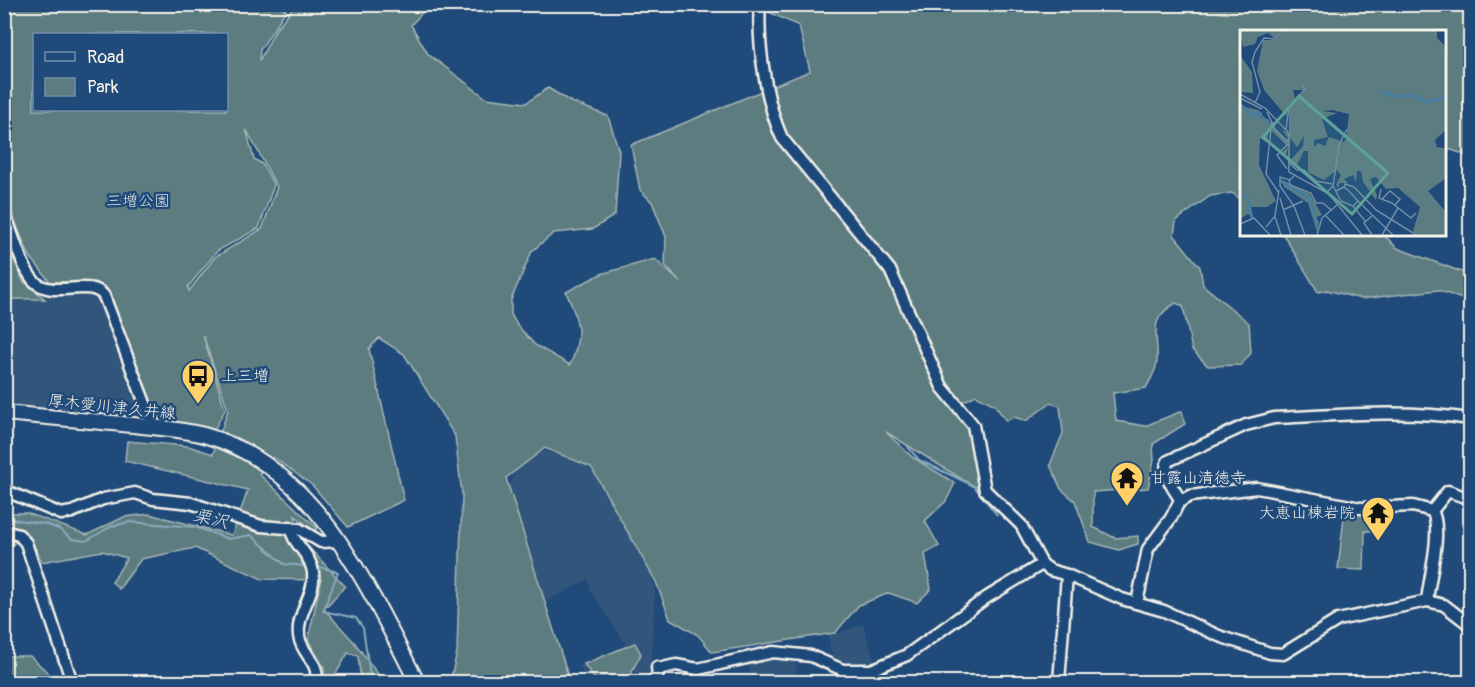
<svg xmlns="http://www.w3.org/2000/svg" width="1475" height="687" font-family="Pangolin,'Klee One',sans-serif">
  <rect width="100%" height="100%" fill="#1f4a7a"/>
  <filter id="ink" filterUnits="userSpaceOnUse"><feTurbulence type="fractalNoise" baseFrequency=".0167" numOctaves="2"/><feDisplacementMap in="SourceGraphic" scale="12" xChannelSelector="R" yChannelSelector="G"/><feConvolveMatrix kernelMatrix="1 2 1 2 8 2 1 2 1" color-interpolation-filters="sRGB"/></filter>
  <g filter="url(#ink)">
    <!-- built -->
    <g fill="#33557c">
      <path d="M28 280 50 294 93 293 101 298 150 420 5 407 4 282Z"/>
      <path d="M546 451 557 452 589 468 642 539 655 592 650 682H591L584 675 579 666 626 645 590 590 588 579 543 603 507 492 517 466 533 454Z"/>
      <path d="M863 624 876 666 853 670 833 661 828 637Z"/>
      <path d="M763 655 794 657 798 682H752L747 659Z"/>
    </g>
    <!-- green -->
    <g fill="#5b7c80" stroke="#a8b6b4" stroke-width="1.5" fill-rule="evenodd">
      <path d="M5 5H276L286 10 260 50 259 61 276 29 295 5H429L411 25 428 54 486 98 526 103 548 88 571 102 608 116 619 151 615 215 593 229 554 233 532 251 511 300V314L517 325 535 345 570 365C583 336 579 320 566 292L601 274 655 259 681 283 665 265 666 237 652 202 640 190 631 145 810 71 799 26 754 5H1470V157L1444 147V32H1241V199L1232 193 1210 196 1176 221 1174 235 1200 267 1203 285 1249 323 1251 353 1241 365 1208 366 1192 350 1183 306 1176 303C1146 320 1159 334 1157 361 1157 370 1150 380 1146 388L1113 393 1116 421 1145 426 1182 411 1185 424 1153 444 1154 460 1148 488 1093 492V527L1115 538 1138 536V544L1119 550 1090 542 1075 501 1061 489 1050 465 1063 433 1060 406 1050 403 1026 421 1014 417 1006 421 995 405 976 395 964 401 957 412 972 433 976 455V472L981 491 886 432 912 457 955 483 946 501 925 521 939 546 925 554 931 589 917 603 889 593 859 605 835 633 712 652 698 635 670 619 656 582 591 467 545 448 506 478 570 682H450L457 652 462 495 455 436 404 354 379 338 369 349 404 500 348 527 312 485 273 457 259 474 317 528 315 531 295 516 301 539 345 586 324 609 354 642 384 682H361L358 656 348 653 331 682H325L324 667 308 640 321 580 262 579 195 548 141 559 119 589 112 582 127 558 102 551 42 562 30 537 5 547V513H27L87 535 124 517 149 514 232 535 248 490 125 461 127 441 188 446 213 454 228 410 203 335 225 410 213 432 162 422 154 413 106 287 95 282H50L29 255 5 197ZM34 34H226V110H34ZM246 129 277 187 262 229 215 257 189 291 188 287 217 251 259 228 274 185 262 164 254 159Z"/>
      <path d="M1283 234H1383L1397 248 1470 275V302L1438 290 1361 299 1327 290 1318 292Z"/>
      <path d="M5 235 23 281 45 299H12L8 283H5Z"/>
      <path d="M1345 508 1377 512 1373 531H1365L1364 570 1338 569Z"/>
      <path d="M635 643 641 654 632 671 631 682H597L584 664Z"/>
      <path d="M5 647 8 656H30L58 682H5Z"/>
    </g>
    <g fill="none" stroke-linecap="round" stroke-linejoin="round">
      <!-- stream -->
      <g stroke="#8cabbd" stroke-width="2">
        <path d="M908 447 919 460 974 486 997 515"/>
        <path d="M4 518 45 524 59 529 72 539 86 541 112 526 130 522 195 527 229 539 251 535 284 564 306 566"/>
        <path d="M315 566 338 572 323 611 356 618 363 628 371 682"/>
        <path d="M1330 631 1343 624"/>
      </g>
      <!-- minor casing -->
      <g stroke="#f4f1e8" stroke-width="15">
        <g id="minor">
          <path d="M760 4C757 43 766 103 782 138L890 270 942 387 973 425 985 490 1021 525 1042 564 1050 570 1067 575 1059 682"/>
          <path d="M4 212C12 231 21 267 34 281 53 300 90 277 104 296L154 427"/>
          <path d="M4 490 61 514 72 512 103 499 135 493 153 499 191 503 261 526 299 529 321 542 340 541"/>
          <path d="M1181 501C1174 489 1161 474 1168 461L1246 425 1274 418C1340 415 1406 409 1470 419"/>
          <path d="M1432 511 1448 491 1470 499"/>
          <path d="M290 527C293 545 310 553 313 572 316 594 296 613 299 636 301 654 322 664 315 682"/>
          <path d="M4 531 19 535 26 543 72 682"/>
          <path d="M1067 575 1122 599 1164 611 1219 636 1270 653 1283 654 1338 620 1427 601 1444 605 1470 625"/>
          <path d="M1137 603 1148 549 1171 518 1179 502 1190 496 1257 488 1361 508 1413 506 1432 511C1443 529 1429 579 1427 601"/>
          <path d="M658 669 676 665 698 669 773 652 811 656 843 670H871L907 655 986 598 1042 564"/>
          <path d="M653 682 658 674 657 667"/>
        </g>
      </g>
      <!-- major casing -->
      <g stroke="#f4f1e8" stroke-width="18">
        <path id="major" d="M4 413C44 417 83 420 122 424 150 427 177 428 204 435 317 466 368 588 417 682"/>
      </g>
      <!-- minor -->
      <use href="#minor" stroke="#1f4a7a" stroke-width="10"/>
      <!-- major -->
      <use href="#major" stroke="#1f4a7a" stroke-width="14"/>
    </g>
  </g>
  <!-- icons -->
  <defs>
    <g id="bus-pin" transform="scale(1.725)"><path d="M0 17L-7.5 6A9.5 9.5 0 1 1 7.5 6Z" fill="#ffd166" stroke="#1f4a7a"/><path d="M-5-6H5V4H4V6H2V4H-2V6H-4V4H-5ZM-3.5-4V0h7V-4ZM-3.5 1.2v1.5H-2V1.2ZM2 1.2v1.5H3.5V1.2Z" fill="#111"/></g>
    <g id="temple-pin" transform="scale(1.725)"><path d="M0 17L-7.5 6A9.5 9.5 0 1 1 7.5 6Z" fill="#ffd166" stroke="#1f4a7a"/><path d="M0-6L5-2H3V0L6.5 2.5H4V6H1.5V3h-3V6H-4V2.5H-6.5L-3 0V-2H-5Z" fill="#111"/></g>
  </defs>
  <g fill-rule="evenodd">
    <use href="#bus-pin" x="198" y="376"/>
    <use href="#temple-pin" x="1127" y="478"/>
    <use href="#temple-pin" x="1378" y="513"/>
  </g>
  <g text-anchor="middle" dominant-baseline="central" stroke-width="5" stroke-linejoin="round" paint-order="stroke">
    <!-- park labels -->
    <g font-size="16" fill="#dddfd8" stroke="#1f4a7a">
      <text x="138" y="201">三増公園</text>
    </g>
    <!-- poi labels -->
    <g font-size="16" fill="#f4f1e8" stroke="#1f4a7a" text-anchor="start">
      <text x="221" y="376">上三増</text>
      <text x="1150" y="478">甘露山清徳寺</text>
      <text x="1355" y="513" text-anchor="end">大恵山棟岩院</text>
    </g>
    <!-- street labels -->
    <g font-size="16" fill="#f4f1e8" stroke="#1f4a7a">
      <text transform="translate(112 407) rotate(6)">厚木愛川津久井線</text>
    </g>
    <!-- water labels -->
    <g font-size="18" font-style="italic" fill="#dae0dd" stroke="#1f4a7a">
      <text transform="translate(211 519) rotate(13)">栗沢</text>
    </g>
  </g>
  <!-- overview -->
  <g transform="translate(1240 30)">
    <rect width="206" height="206" fill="#1f4a7a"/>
    <path d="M0 0H42L34 8 28 3 18 7 15 14 3 17ZM44 0H197V8L205 16 206 100 195 110 197 117 205 118V149L188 161 205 181V205H172L180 177 158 158 146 159 136 147 130 149 137 165 136 170 123 152 121 141H117L116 152 113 145 104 149 108 153H99V158L96 155 101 145 97 140 84 150 68 142V121H64L56 137 49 132 63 116 64 106 57 117 50 108 44 135 46 124 39 125 48 117 30 99 26 112 20 108 19 135 36 171 27 177H10L13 188 8 184 0 189V76L18 80 23 84 20 88 28 89 45 110 48 108 42 100 49 103V78L65 60H53L55 69 49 75 46 86 24 60 17 41 23 10H34ZM92 80 109 84 106 109 104 112 89 107 85 116 78 113 74 117V110L88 107 82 89 97 83 83 81ZM0 25 12 42 13 63 0 62ZM41 149 70 164 82 185 76 187 79 192 77 202 68 173 44 157Z" fill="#5b7c80" fill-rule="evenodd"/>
    <path fill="none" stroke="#467da1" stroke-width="3" d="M141 61 153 66H176L185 72 206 68M0 74 12 85 18 83 30 95M41 151 70 169 77 195M2 164 8 169 12 188"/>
    <path fill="none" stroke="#748da6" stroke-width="1.5" d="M0 64 25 78 49 103V142L89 164 122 205M0 68 22 79M15 73 20 62 12 32 15 22 24 8 34 9 43 0M27 82 35 99 49 113M32 91 26 144 39 163M46 99 49 77 65 59 62 54M48 132 57 140H64M47 139 37 125 48 114M64 140 76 151 92 154M54 146 50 150 40 147V156L54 176 65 205M49 149 50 155 71 163 76 173H83L91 180M93 156 101 171 113 176 125 191M104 157 105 154 114 157 136 180 173 203M141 159 139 168 152 173 171 188 176 183M96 161 104 157 109 161 118 171 113 176M87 162 93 156 99 115 107 99M40 168 51 205M142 169 150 161 160 169 155 175M118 171 153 205M43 180 63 171M85 185 104 205M35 187 41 205M0 194 14 188 30 205M26 197 35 186 39 160M77 205 82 188 97 175M132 205 124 193 133 185M142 205 158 178"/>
    <path fill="#5fa199" fill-opacity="0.15" stroke="#5fa199" stroke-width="3" d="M59 66 148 143 112 184 23 107Z"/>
    <rect width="206" height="206" fill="none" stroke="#f4f1e8" stroke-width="3"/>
  </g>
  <!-- margin -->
  <rect width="1475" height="687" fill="none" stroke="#1f4a7a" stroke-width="24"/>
  <rect x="12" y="12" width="1451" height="663" fill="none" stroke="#f4f1e8" stroke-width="2" filter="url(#ink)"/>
  <!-- legend -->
  <rect x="33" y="33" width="195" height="78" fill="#1f4a7a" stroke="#748da6" stroke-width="1.5"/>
  <rect x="45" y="52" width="30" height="9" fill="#1f4a7a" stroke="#748da6" stroke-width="1.5"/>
  <text x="87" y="63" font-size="18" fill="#f4f1e8">Road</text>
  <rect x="45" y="78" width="30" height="18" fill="#5b7c80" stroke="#748da6" stroke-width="1.5"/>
  <text x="87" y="93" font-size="18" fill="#f4f1e8">Park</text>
</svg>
